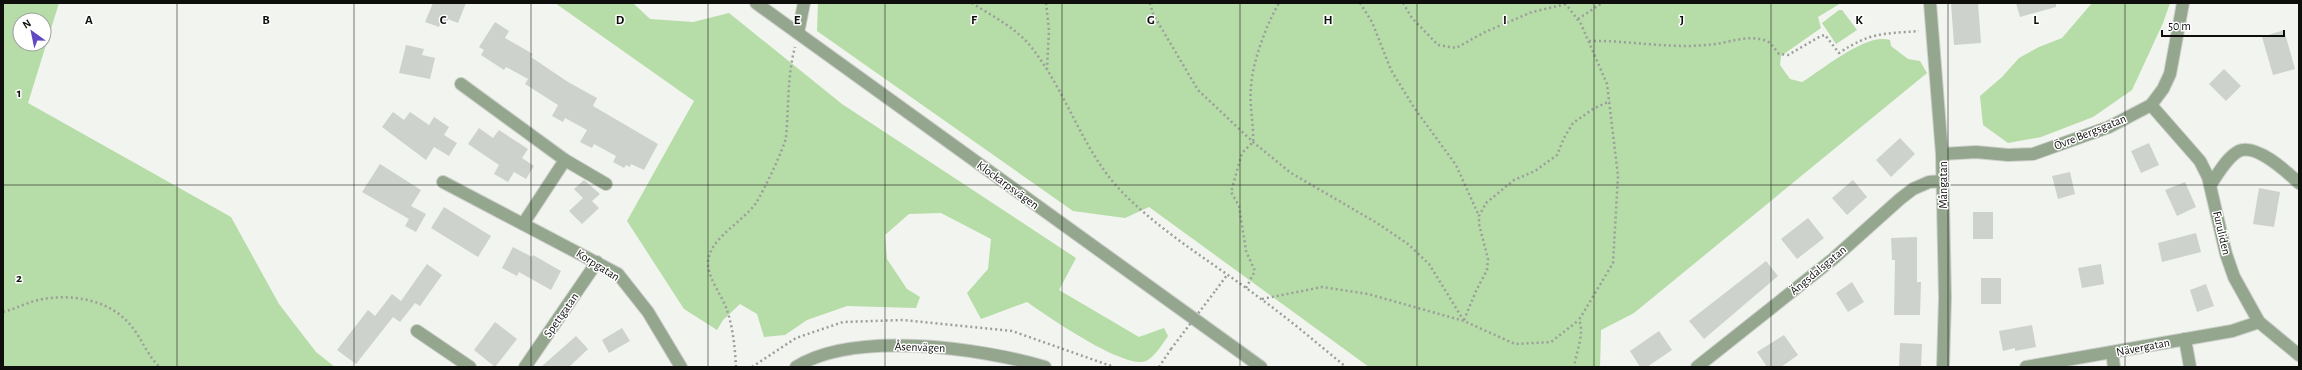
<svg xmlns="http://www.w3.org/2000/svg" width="2302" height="370" font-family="'Alegreya Sans',sans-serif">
  <rect width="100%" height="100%" fill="#f1f4ef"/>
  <!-- green -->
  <g fill="#b6dca7" fill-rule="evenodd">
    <path d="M3 3H59L28 103 231 217 279 304 316 352 335 367H3ZM20 20H44V44H20Z"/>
    <path d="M555 3H633L650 19 693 22 729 13 842 104 1076 258 1059 290 1139 337 1164 328 1168 336C1163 343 1154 358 1146 361 1125 370 1047 316 1027 302L981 319 967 293 988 269 991 239 941 213 909 214 885 235 887 259 907 289 920 297 916 308 847 306 807 320 785 335 764 337 757 314 740 304 723 320 717 330 684 309 627 221 694 101Z"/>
    <path d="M818 3H1890H1841L1818 17 1821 28 1781 56 1780 65 1790 79 1802 82C1823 69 1867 32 1890 40L1891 46 1908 59 1920 61 1927 73 1634 313 1601 330 1600 367H1369L1149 207 1125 218 1073 211 817 31Z"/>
    <path d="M2092 3H2170L2163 23 2132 90 2093 117 2041 137 2008 143 1983 125 1980 96 2002 77 2019 58 2039 47 2062 38Z"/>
    <path d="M1839 10H1842L1857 30 1836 44 1822 23Z"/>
  </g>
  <!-- building -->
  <g fill="#ced2cd">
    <path d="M433 3H466L458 23 448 19 447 23 441 21 439 27 425 22Z"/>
    <path d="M1951 3H1978L1981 43 1954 45Z"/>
    <path d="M2016 3H2056V7L2020 17Z"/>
    <path d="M495 22 509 31 505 38 533 54 531 57 568 82 597 98 593 106 658 144 644 170 631 164 630 167 626 165 624 168 613 162 616 156 594 144 592 148 580 142 587 130 565 118 563 122 552 116 558 105 525 84 528 79 506 67 504 70 481 55 484 50 479 47Z"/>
    <path d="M2284 30 2295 69 2273 75 2262 37Z"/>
    <path d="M406 45 424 49 422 55 435 58 430 79 399 73Z"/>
    <path d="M2224 69 2241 86 2226 101 2209 84Z"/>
    <path d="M393 112 404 120 410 112 429 125 434 117 449 127 444 135 457 143 449 156 434 147 426 160 382 127Z"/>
    <path d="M479 128 493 138 499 130 528 149 522 158 534 166 526 179 514 172 508 182 494 174 499 165 468 144Z"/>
    <path d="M1900 138 1915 154 1891 177 1876 160Z"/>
    <path d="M2149 143 2159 165 2141 173 2131 151Z"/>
    <path d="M380 164 421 190 411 206 426 214 416 232 405 226 409 219 362 192Z"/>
    <path d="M2070 172 2075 194 2058 199 2052 176Z"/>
    <path d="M584 180 600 194 592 201 599 208 582 224 569 211 583 198 574 189Z"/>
    <path d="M1853 180 1867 197 1847 215 1832 198Z"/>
    <path d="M2185 182 2196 207 2177 216 2165 190Z"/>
    <path d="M2259 188 2280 192 2274 227 2253 224Z"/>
    <path d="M444 207 491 236 478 257 431 228Z"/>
    <rect x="1973" y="212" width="20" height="27"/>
    <path d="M1808 218 1824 238 1797 259 1781 239Z"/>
    <path d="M2196 233 2201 252 2162 262 2158 243Z"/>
    <path d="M1917 237V282H1921L1920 315H1894L1895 260H1892L1891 238Z"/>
    <path d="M513 247 532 257 533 255 561 271 551 290 519 272 517 276 502 268Z"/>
    <path d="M1766 261 1778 276 1704 339 1689 321Z"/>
    <path d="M427 264 442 275 420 306 415 303 400 322 393 317 356 364 337 350 368 310 375 316 392 294 401 301Z"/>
    <path d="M2101 264 2104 284 2082 288 2078 268Z"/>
    <rect x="1981" y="278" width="20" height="26"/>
    <path d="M1852 282 1864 302 1848 312 1836 293Z"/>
    <path d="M2206 284 2214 306 2197 312 2190 290Z"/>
    <path d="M495 322 517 339 495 367 474 350Z"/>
    <path d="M2032 325 2036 347 2015 351V348L2003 351 1999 331Z"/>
    <path d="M622 328 630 341 609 353 602 340Z"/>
    <path d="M1659 331 1672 350 1647 367H1640L1630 351Z"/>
    <path d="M1784 335 1798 355 1781 367H1767L1757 352Z"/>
    <path d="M576 336 588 349 569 367H541Z"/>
    <path d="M1900 343 1922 344 1921 367H1899Z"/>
  </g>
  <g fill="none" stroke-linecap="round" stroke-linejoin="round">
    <!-- minor casing -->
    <g stroke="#cdcfcb" stroke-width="14">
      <g id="minor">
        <path d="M756 3 1261 367"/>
        <path d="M1930 3 1942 154 1945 298 1943 367"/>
        <path d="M798 33 804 3"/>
        <path d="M461 84 565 160 523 224"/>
        <path d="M2151 105 2200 161 2208 177 2226 254 2234 277 2259 322 2299 355"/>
        <path d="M1942 154 1976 152 2008 155 2033 154 2109 127 2151 105 2163 89 2170 74 2183 3"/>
        <path d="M565 160 606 184"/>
        <path d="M443 182 618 274 648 312 681 367"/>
        <path d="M2211 184C2218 174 2227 157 2239 151 2256 143 2287 172 2299 183"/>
        <path d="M417 331 470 367"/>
        <path d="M2185 339 2190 367"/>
        <path d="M2112 352 2114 367"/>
        <path d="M525 367 597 262"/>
        <path d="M796 367C854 330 981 348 1045 367"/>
        <path d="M1697 367 1833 259 1900 199 1913 189 1929 182 1942 181"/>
        <path d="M2026 367 2232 331 2259 322"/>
      </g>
    </g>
    <!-- path -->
    <g stroke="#9c9e9b" stroke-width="2.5" stroke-dasharray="2 3" stroke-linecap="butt">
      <path d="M972 3C992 16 1018 29 1032 48 1068 94 1083 153 1124 194 1165 235 1215 264 1261 299 1290 320 1318 344 1346 367"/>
      <path d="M1046 3 1049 30 1047 69"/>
      <path d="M1150 3 1153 14 1198 90 1253 142 1291 173 1377 223 1408 244 1429 264 1464 321"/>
      <path d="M1360 3 1372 22 1391 70 1415 109 1456 165 1479 216"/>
      <path d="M1403 3 1412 18 1438 45 1456 48 1485 32 1532 12 1566 4"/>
      <path d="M1565 3 1581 24 1607 84 1618 176 1613 263 1579 320C1585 332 1576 353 1574 367"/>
      <path d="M1578 19 1602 3"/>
      <path d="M1589 41C1631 40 1673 50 1715 44 1731 42 1747 35 1764 40 1771 42 1774 48 1779 54L1788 55 1821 36 1825 35 1839 53C1871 32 1882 34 1919 31"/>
      <path d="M1246 288 1255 271 1246 251 1239 206 1231 192 1242 153 1253 142C1254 124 1249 105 1251 87 1252 63 1267 23 1279 3"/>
      <path d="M1216 290 1227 275"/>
      <path d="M1262 299 1322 287 1368 294 1464 321 1515 344 1551 342 1579 320"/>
      <path d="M3 312C15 309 26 303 38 300 70 293 111 299 132 327 142 339 148 357 160 367"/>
      <path d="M1464 320 1476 291 1487 270 1488 259 1479 224V216L1486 203 1514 180 1535 171 1557 155 1564 138 1573 123 1593 109 1610 101"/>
      <path d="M736 367C735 348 733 328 727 310 722 295 708 279 708 263 708 239 743 222 756 203 763 192 784 149 786 137 789 106 787 77 795 47"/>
      <path d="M752 367 796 338 843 322 903 320 1012 331 1114 367"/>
      <path d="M1159 367 1171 349"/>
    </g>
    <!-- minor -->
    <use href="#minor" stroke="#94a68d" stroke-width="12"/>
    <!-- path-bridge -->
    <path stroke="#9c9e9b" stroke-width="2.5" stroke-dasharray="2 3" stroke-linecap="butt" d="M1171 349 1216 290"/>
  </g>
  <!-- grid -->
  <path fill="none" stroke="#0e0f0d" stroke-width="1" stroke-opacity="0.55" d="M177 3V367M354 3V367M531 3V367M708 3V367M885 3V367M1062 3V367M1240 3V367M1417 3V367M1594 3V367M1771 3V367M1948 3V367M2125 3V367M3 185H2299"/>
  <g text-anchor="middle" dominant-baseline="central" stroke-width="3" stroke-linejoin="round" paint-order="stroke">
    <!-- street labels -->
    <g font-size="12" fill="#0e0f0d" stroke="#fff">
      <text transform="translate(2090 132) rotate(-22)">Övre Bergsgatan</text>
      <text transform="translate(1008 185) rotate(36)">Klockarpsvägen</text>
      <text transform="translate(1943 185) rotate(-90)">Mångatan</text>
      <text transform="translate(2222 233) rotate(77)">Furuliden</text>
      <text transform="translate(598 265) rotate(32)">Korpgatan</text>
      <text transform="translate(1818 270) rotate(-40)">Ängsdalsgatan</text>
      <text transform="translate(561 315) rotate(-55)">Spettgatan</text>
      <text transform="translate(920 347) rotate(2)">Åsenvägen</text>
      <text transform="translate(2143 347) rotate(-11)">Nävergatan</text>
    </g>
  </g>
  <g font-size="13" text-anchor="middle" font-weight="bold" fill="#0e0f0d" stroke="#fff" stroke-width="3" stroke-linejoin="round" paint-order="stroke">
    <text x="89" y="24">A</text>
    <text x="266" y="24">B</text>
    <text x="443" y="24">C</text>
    <text x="620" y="24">D</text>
    <text x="797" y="24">E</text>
    <text x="974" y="24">F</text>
    <text x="1151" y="24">G</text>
    <text x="1328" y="24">H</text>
    <text x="1505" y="24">I</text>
    <text x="1682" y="24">J</text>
    <text x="1859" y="24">K</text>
    <text x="2036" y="24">L</text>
    <text x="19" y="97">1</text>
    <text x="19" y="282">2</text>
  </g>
  <!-- border -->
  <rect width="2302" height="370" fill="none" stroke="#0e0f0d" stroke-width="8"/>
  <!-- north arrow -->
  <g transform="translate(32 32) rotate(327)"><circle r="19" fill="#ffffff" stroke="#9f9f9e"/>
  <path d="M0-3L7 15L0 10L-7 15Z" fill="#6149c2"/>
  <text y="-6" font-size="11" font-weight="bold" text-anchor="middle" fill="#0e0f0d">N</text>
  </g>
  <!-- scale -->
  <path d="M2162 30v6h122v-6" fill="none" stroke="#0e0f0d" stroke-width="2"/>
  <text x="2168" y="30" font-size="12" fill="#0e0f0d" stroke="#ffffff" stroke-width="3" paint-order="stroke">50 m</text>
</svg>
